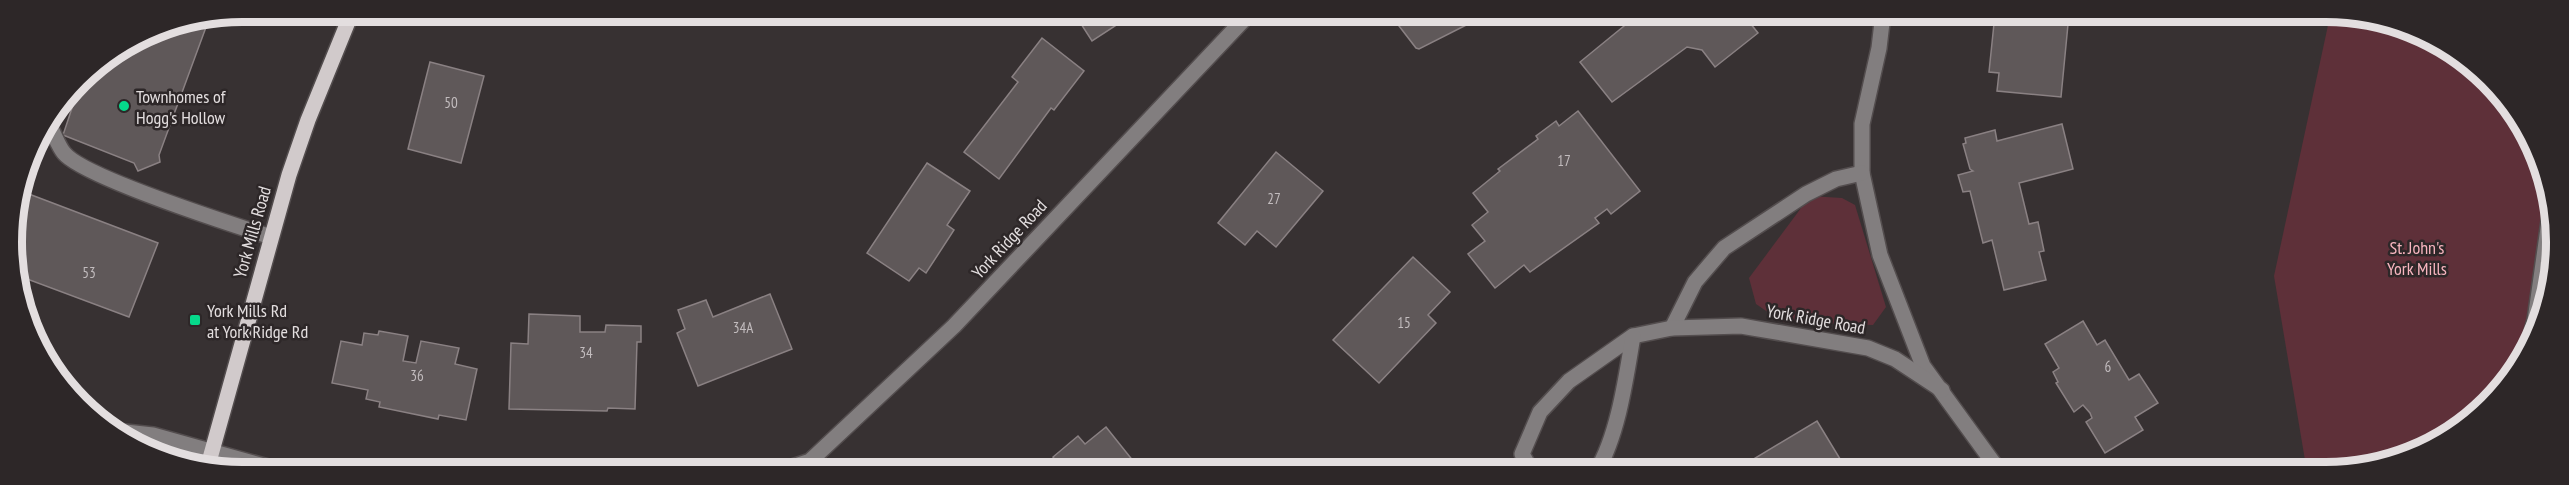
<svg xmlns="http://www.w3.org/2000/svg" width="2569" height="485" font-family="'PT Sans Narrow',sans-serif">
  <rect width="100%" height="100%" fill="#373132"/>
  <!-- green -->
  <g fill="#5e3039">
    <path d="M2330 16 2454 54 2509 102 2549 183 2555 272 2533 344 2489 406 2415 455 2342 472H2307L2274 276Z"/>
    <path d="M1810 196 1842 198 1855 205 1886 307 1873 325 1782 322 1756 304 1749 278Z"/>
  </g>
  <!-- building -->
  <g fill="#5f5859" stroke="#8a8183" stroke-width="1.5">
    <path d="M1074 13H1130L1132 15 1092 41Z"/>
    <path d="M1389 13H1490L1419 49 1416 48Z"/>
    <path d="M1640 13H1742L1758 33 1715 67 1702 50 1687 47 1612 102 1580 62Z"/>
    <path d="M1995 14H2069L2061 97 1997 91 1999 73 1989 72Z"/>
    <path d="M209 19 159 155 160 162 138 171 134 163 63 135 82 78 155 29Z"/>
    <path d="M1042 38 1084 71 1054 110 1051 108 999 179 964 152 1018 82 1012 77Z"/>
    <path d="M430 62 484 76 461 163 408 149Z"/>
    <path d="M1578 111 1640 191 1611 214 1607 209 1595 218 1599 223 1530 272 1524 265 1495 288 1468 254 1485 241 1472 225 1488 212 1473 193 1500 171 1498 169 1538 139 1536 136 1556 121 1559 126Z"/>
    <path d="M2062 124 2073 169 2019 183 2029 224 2038 222 2044 251 2039 252 2046 280 2004 290 1992 240 1983 243 1970 191 1963 192 1958 175 1973 171 1970 169 1963 144 1966 143 1965 138 1995 130 1997 141Z"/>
    <path d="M1276 152 1323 191 1276 247 1257 231 1245 245 1218 223Z"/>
    <path d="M927 163 970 191 947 225 954 230 926 273 919 268 909 281 867 253Z"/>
    <path d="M21 191 158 243 129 317 19 276 12 228Z"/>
    <path d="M1413 257 1450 292 1428 315 1436 323 1379 383 1333 340Z"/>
    <path d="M770 294 792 349 698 386 677 333 685 329 678 310 706 300 713 317Z"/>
    <path d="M529 314 580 316V332H605L606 325 641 326V342H637L635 409 608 408 607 411 509 409 511 343 528 344Z"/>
    <path d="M2083 321 2097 345 2105 340 2129 380 2139 374 2158 403 2135 417 2143 430 2105 453 2086 422 2092 418 2090 413 2083 405 2074 412 2056 383 2058 382 2053 372 2059 368 2045 344Z"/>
    <path d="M379 331 408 336 403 361 416 363 421 341 459 348 455 364 477 369 466 420 439 415 438 419 379 407 380 402 366 399 368 390 332 383 341 341 362 345 364 333 378 335Z"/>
    <path d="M1817 421 1848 472H1732Z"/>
    <path d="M1106 427 1142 472H1052L1059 465 1053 457 1078 436 1085 444Z"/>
    <path d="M961 461 967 472H940Z"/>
  </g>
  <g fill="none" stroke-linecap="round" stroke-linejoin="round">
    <!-- minor casing -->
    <g stroke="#534d4e" stroke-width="18">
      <g id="minor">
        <path d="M1883 14 1879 48 1862 124V173L1880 255 1923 366 2000 472"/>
        <path d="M49 125C54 133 58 146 64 153 83 177 234 225 271 237"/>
        <path d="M1672 328 1695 282 1724 248 1806 194 1836 179 1862 173"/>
        <path d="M2526 354 2535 320 2551 207"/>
        <path d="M116 431 153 435 282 471"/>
        <path d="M780 471 810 461 954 326 1250 13"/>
        <path d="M1532 472 1522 454 1540 412 1569 381 1633 336 1672 328 1741 326 1868 348 1895 359 1942 390"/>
        <path d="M1596 472C1618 436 1626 378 1633 336"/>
      </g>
    </g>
    <!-- major casing -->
    <g stroke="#534d4e" stroke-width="18">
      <path id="major" d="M207 469 289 175 308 120 352 12"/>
    </g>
    <!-- minor -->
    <use href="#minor" stroke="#827e7f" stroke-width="15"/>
    <!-- major -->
    <use href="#major" stroke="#d1cacb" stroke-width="15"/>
  </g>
  <!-- markers -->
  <g fill="#06d98b" stroke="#2d2728" stroke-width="2">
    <circle cx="124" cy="106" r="6"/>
    <rect x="189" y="314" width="12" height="12" rx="3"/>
  </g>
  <g text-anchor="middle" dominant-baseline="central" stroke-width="5" stroke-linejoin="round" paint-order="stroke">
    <!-- number labels -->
    <g font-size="15" fill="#c2bcbe">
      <text x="451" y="102">50</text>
      <text x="1564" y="160">17</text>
      <text x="1274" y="198">27</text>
      <text x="89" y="272">53</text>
      <text x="1404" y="322">15</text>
      <text x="743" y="327">34A</text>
      <text x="586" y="352">34</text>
      <text x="2108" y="366">6</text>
      <text x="417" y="375">36</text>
    </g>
    <!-- poi labels -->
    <g font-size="18" fill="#e3dedf" stroke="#2d2728" text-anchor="start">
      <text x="136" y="96">Townhomes of<tspan x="136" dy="21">Hogg's Hollow</tspan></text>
      <text x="207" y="310">York Mills Rd<tspan x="207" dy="21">at York Ridge Rd</tspan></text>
    </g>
    <!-- street labels -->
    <g font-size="18" fill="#e3dedf" stroke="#2d2728">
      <text transform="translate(252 232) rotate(-74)">York Mills Road</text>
      <text transform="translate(1009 239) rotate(-47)">York Ridge Road</text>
      <text transform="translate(1816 319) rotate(10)">York Ridge Road</text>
    </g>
    <!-- park labels -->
    <g font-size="18" fill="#f7b5bf" stroke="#2d2728">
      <text x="2417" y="247">St. John's<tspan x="2417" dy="21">York Mills</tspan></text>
    </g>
  </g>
  <!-- crop -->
  <path d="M0 0H2569V485H0ZM242 22H2326A220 220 0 0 1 2546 242V242A220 220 0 0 1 2326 462H242A220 220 0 0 1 22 242V242A220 220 0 0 1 242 22Z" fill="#2d2728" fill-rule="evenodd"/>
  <path fill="none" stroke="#e3dedf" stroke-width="8" d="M242 22H2326A220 220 0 0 1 2546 242V242A220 220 0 0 1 2326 462H242A220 220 0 0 1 22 242V242A220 220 0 0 1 242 22Z"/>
</svg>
